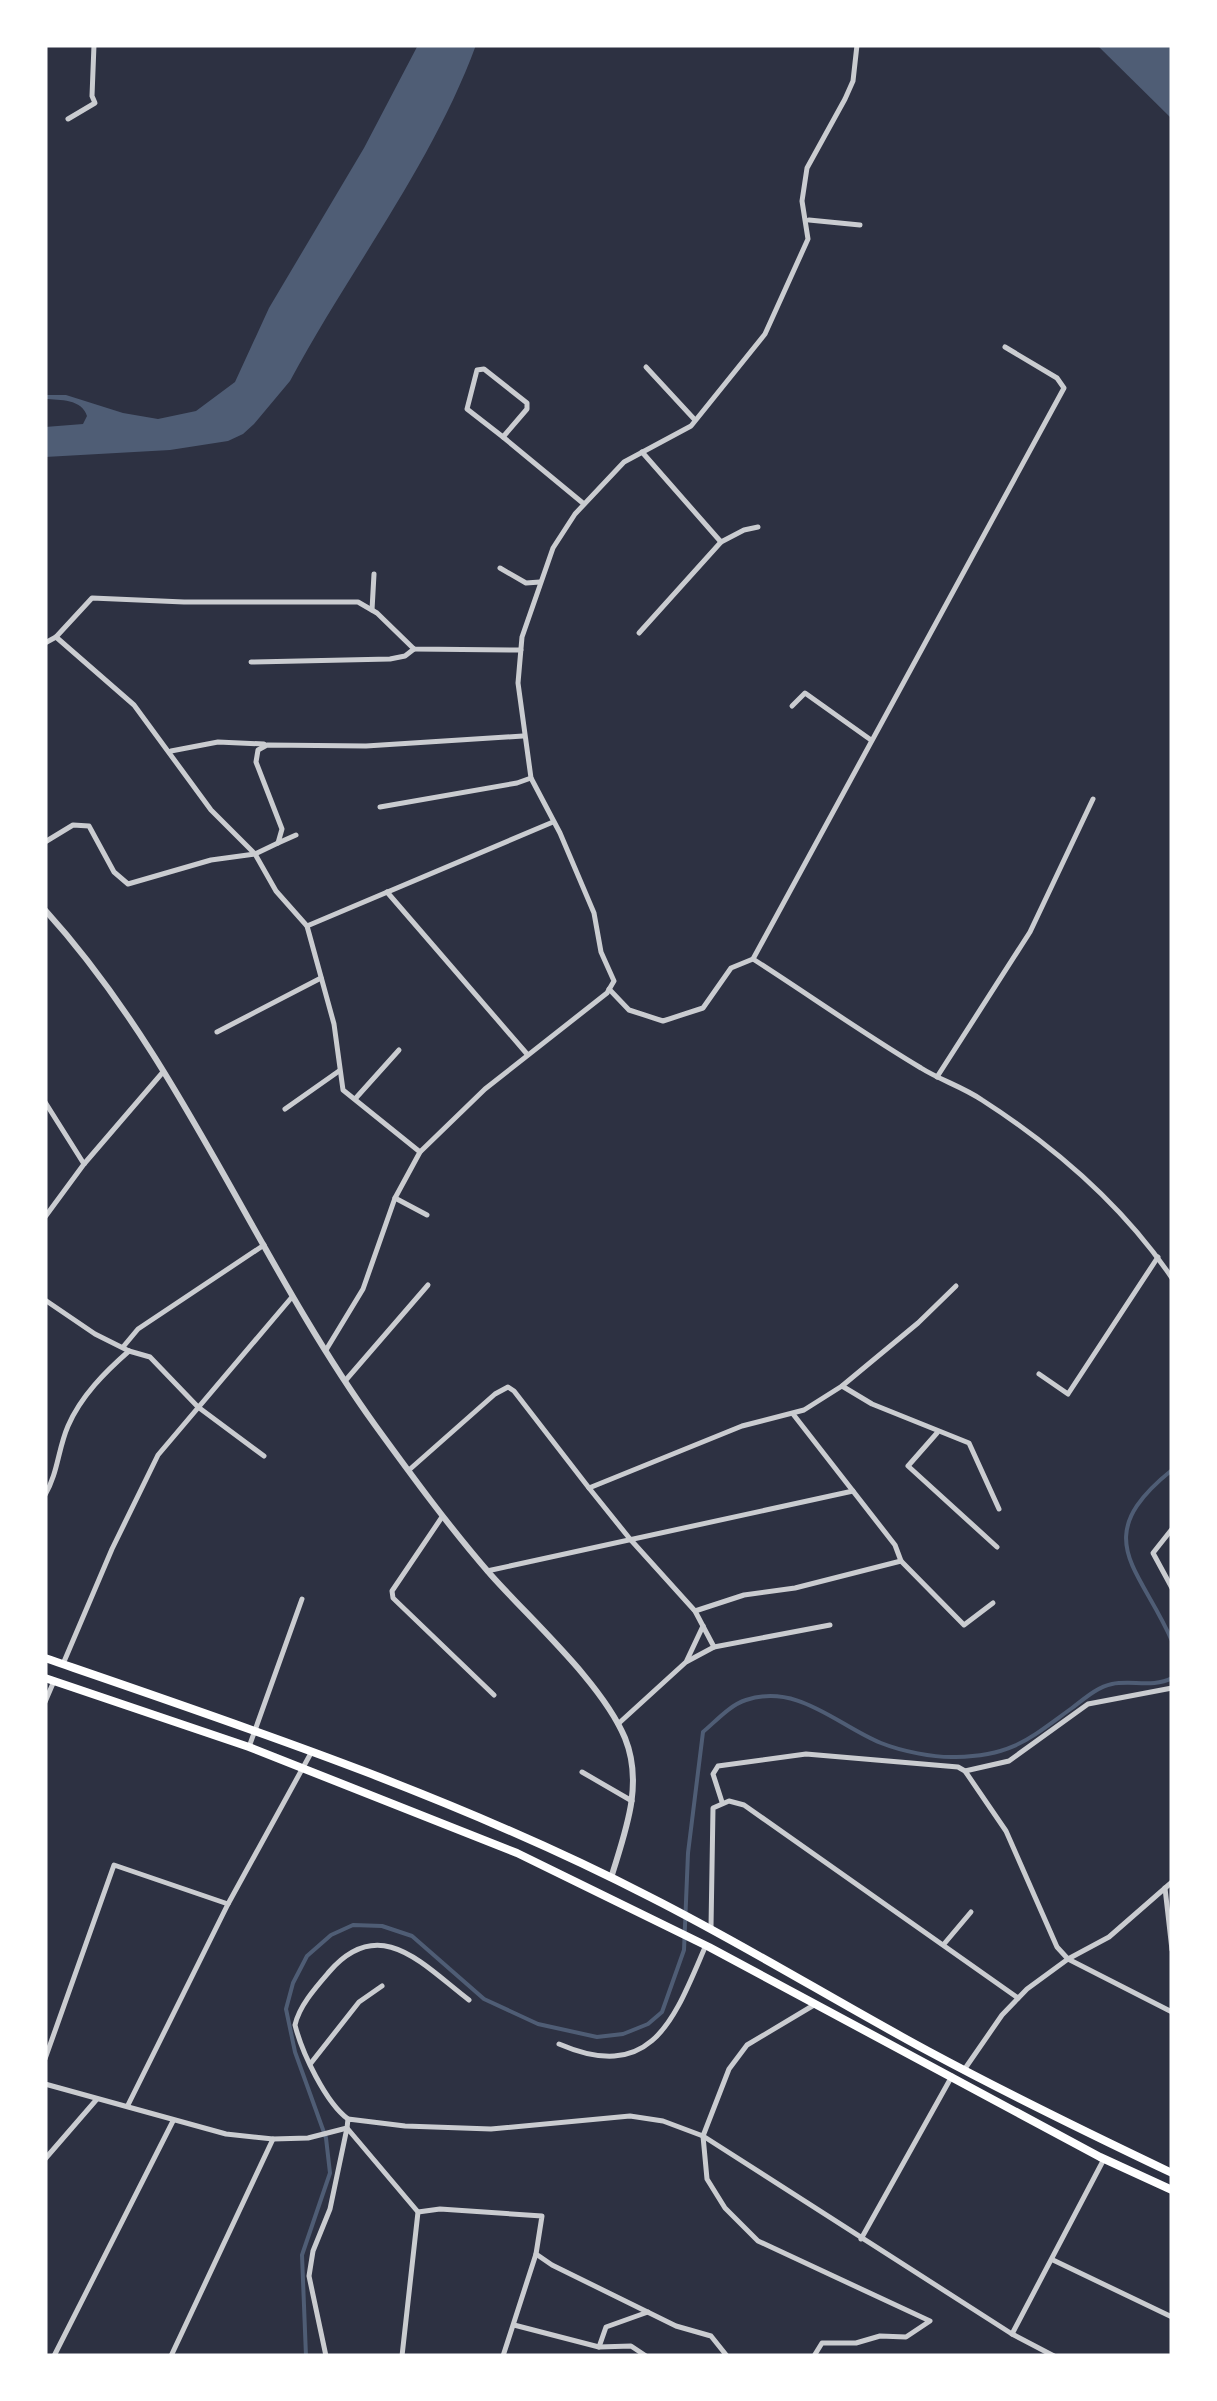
<svg xmlns="http://www.w3.org/2000/svg" width="1217" height="2401" font-family="'Exo 2',sans-serif">
  <rect width="100%" height="100%" fill="#2d3142"/>
  <!-- water -->
  <g fill="#4f5d75">
    <path d="M418 45H476C432 165 350 269 290 381L254 424 243 434 228 441 170 450 45 457V427L83 424 87 416C82 399 60 400 45 399V395H66L123 413 158 419 196 411 235 382 269 308 364 148Z"/>
    <path d="M1097 45H1172V119Z"/>
  </g>
  <g fill="none" stroke-linecap="round" stroke-linejoin="round">
    <!-- stream -->
    <g stroke="#4f5d75" stroke-width="4">
      <path d="M1172 1470C1087 1538 1140 1567 1172 1641"/>
      <path d="M306 2356 302 2255 330 2173 326 2138 295 2052 286 2009 293 1983 307 1956 331 1935 353 1925 382 1926 412 1936 484 1999 538 2024 597 2037 623 2034 648 2024 662 2012 684 1950 688 1853 703 1732C716 1721 730 1705 746 1700 798 1683 837 1725 881 1743 901 1751 934 1758 956 1757 1012 1756 1029 1739 1072 1708 1084 1699 1097 1687 1112 1684 1132 1680 1153 1688 1172 1678"/>
    </g>
    <!-- minor -->
    <g stroke="#caccd0" stroke-width="5">
      <path d="M68 119 95 103 92 96 94 45"/>
      <path d="M809 220 860 225"/>
      <path d="M646 367 695 420"/>
      <path d="M484 369 527 403V409L503 437 467 409 477 370Z"/>
      <path d="M503 437 584 504"/>
      <path d="M642 452 721 542 744 530 758 527"/>
      <path d="M500 568 526 583 540 582"/>
      <path d="M372 610 374 574"/>
      <path d="M639 633 721 542"/>
      <path d="M56 637 134 705 211 810 255 854 278 843 282 829 256 762 258 750 267 745 366 746 523 736"/>
      <path d="M45 643 56 637 92 598 184 602H358L377 613 414 649 521 650"/>
      <path d="M251 662 390 659 405 656 414 649"/>
      <path d="M792 706 805 693 871 740"/>
      <path d="M171 751 218 742 264 744"/>
      <path d="M380 807 517 783 531 778"/>
      <path d="M45 842 73 825 89 826 114 872 128 884 211 860 255 854 276 891 307 926 334 1024 343 1090 420 1152"/>
      <path d="M278 843 296 835"/>
      <path d="M387 892 527 1054"/>
      <path d="M307 926 553 822"/>
      <path d="M753 959 1064 388 1057 378 1005 347"/>
      <path d="M609 989 629 1010 663 1021 703 1008 731 968 753 959C809 995 864 1034 921 1068 940 1080 963 1087 982 1100 1055 1147 1123 1206 1172 1278"/>
      <path d="M217 1032 321 978"/>
      <path d="M937 1077 1030 932 1093 799"/>
      <path d="M355 1099 399 1050"/>
      <path d="M45 1102 84 1164"/>
      <path d="M285 1109 339 1071"/>
      <path d="M395 1198 427 1215"/>
      <path d="M45 1217 84 1164 163 1072"/>
      <path d="M45 1300 95 1334 129 1351 150 1357 198 1407 264 1456"/>
      <path d="M123 1347 138 1329 264 1245"/>
      <path d="M326 1350 363 1289 395 1198 420 1152 485 1089 607 993 614 981 601 952 594 913 560 833 531 778 518 683 522 637 553 548 575 514 624 462 691 426 765 334 808 239 802 201 807 168 845 99 853 81 857 45"/>
      <path d="M1039 1374 1068 1394 1158 1257"/>
      <path d="M345 1381 428 1285"/>
      <path d="M842 1386 918 1323 956 1286"/>
      <path d="M937 1433 908 1466 997 1547"/>
      <path d="M409 1470 495 1394 508 1387 514 1391 589 1488 742 1426 804 1410 842 1386 872 1404 969 1443 999 1509"/>
      <path d="M589 1488 630 1539 695 1611 714 1647 686 1662 618 1724"/>
      <path d="M45 1495C58 1473 58 1449 68 1426 81 1396 105 1372 129 1351"/>
      <path d="M442 1517 392 1591 393 1598 494 1695"/>
      <path d="M1172 1529 1153 1553 1172 1588"/>
      <path d="M901 1561 964 1625 993 1603"/>
      <path d="M487 1571 853 1491"/>
      <path d="M695 1611 744 1595 795 1588 901 1561 895 1545 793 1414"/>
      <path d="M714 1647 830 1625"/>
      <path d="M687 1660 703 1626"/>
      <path d="M63 1664 112 1549 158 1455 292 1297"/>
      <path d="M45 1702 54 1681"/>
      <path d="M249 1747 302 1599"/>
      <path d="M965 1771 1009 1761 1088 1704 1172 1688"/>
      <path d="M582 1772 632 1801"/>
      <path d="M722 1802 713 1774 718 1766 806 1754 958 1767 965 1771 1006 1831 1057 1947 1068 1959 1172 2012"/>
      <path d="M1165 1888 1172 1950"/>
      <path d="M711 1927 713 1808 729 1801 744 1805 1018 1998"/>
      <path d="M944 1944 971 1912"/>
      <path d="M559 2044C654 2085 675 2016 706 1945"/>
      <path d="M45 2059 114 1865 228 1904"/>
      <path d="M311 2063 359 2002 382 1986"/>
      <path d="M964 2070 1002 2015 1027 1989 1068 1959 1109 1937 1172 1882"/>
      <path d="M45 2084 226 2134 273 2139 308 2138 347 2128 348 2119 405 2126 491 2129 630 2116 663 2121 703 2136 729 2069 747 2045 814 2005"/>
      <path d="M128 2105 228 1904 311 1753"/>
      <path d="M348 2119C326 2103 302 2053 295 2025 299 2006 316 1987 329 1972 380 1913 423 1965 469 2000"/>
      <path d="M703 2136 1012 2334 1104 2159"/>
      <path d="M703 2136 707 2179 725 2208 758 2241 930 2321 906 2337 880 2336 856 2343H822L814 2356"/>
      <path d="M45 2159 97 2099"/>
      <path d="M418 2212 440 2209 542 2216 536 2254 503 2356"/>
      <path d="M861 2239 952 2076"/>
      <path d="M536 2254 552 2265 676 2326 711 2336 727 2356"/>
      <path d="M1053 2260 1172 2317"/>
      <path d="M514 2325 599 2347 631 2346 646 2356"/>
      <path d="M1012 2334 1054 2356"/>
      <path d="M599 2347 606 2327 648 2312"/>
      <path d="M54 2356 173 2121"/>
      <path d="M171 2356 273 2139"/>
      <path d="M326 2356 309 2276 313 2251 330 2209 347 2128 418 2212 402 2356"/>
    </g>
    <!-- tertiary -->
    <path stroke="#caccd0" stroke-width="6" d="M45 910C183 1062 256 1260 375 1425 412 1476 450 1528 491 1575 532 1621 602 1683 625 1738 644 1785 625 1832 611 1878"/>
    <!-- primary -->
    <g stroke="#fff" stroke-width="8">
      <path d="M45 1658C249 1728 458 1798 650 1897 745 1945 835 2001 928 2051 1008 2094 1090 2134 1172 2173"/>
      <path d="M45 1678 249 1747 517 1853 709 1947 1100 2157 1172 2190"/>
    </g>
  </g>
  <!-- border -->
  <rect width="1217" height="2401" fill="none" stroke="#ffffff" stroke-width="95"/>
</svg>
